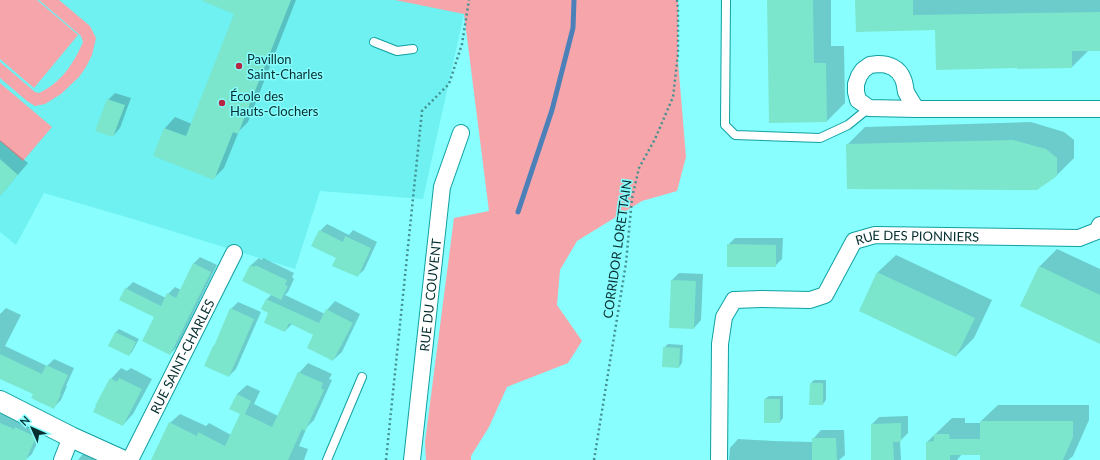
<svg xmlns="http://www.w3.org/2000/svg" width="1100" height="460" font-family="Lato,sans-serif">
  <rect width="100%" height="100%" fill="#88fefe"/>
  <!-- built -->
  <path fill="#6ff1f2" d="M0 0H465L464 14 423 199 320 191 295 269 133 219 44 193 16 245 0 232Z"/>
  <!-- green -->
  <g fill="#f6a6aa">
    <path d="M0 0H37L78 35 34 88 0 59Z"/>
    <path d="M39 0H59L90 26 96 38 92 55 86 67 79 77 61 94 45 104 35 106 27 101 0 78V62L35 92 39 93C61 83 74 63 83 42L81 36Z"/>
    <path d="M395 0H678V61L686 157 677 191 642 201 577 241 560 270 557 305 582 341 568 363 507 387 489 427 471 456V460H426L425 442 454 218 489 211 464 14Z"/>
    <path d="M0 83 52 127 23 161 0 141Z"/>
  </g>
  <!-- shadow -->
  <g fill="#0003">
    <path d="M203 0H296L248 122 239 131 224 168 213 179 154 155 165 128 175 117 192 124 236 13Z"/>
    <path d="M768 0H831V46H844L845 103 827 121Z"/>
    <path d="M856 0H1100V50H1089L1072 67 936 29Z"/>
    <path d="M115 93 131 98 120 128 113 136 108 100Z"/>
    <path d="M1031 122 1064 132 1074 140V158L1056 176 847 145 865 127Z"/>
    <path d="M0 140 28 163 0 196Z"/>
    <path d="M327 224 349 235 353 230 377 242 364 270 357 276 337 257 320 231Z"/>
    <path d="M735 238H783L782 259 775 266 728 245Z"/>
    <path d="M1057 249 1100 269V343L1021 305 1040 266Z"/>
    <path d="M896 255 992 300 974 338 956 356 860 310 878 272Z"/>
    <path d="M200 257 217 265 177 347 170 354 156 317 126 289 133 282 166 298 168 294 175 287 181 290 194 263Z"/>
    <path d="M259 258 262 260 263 258 294 273 292 277 294 279 288 292 285 295 325 314 327 310 335 301 360 314 342 352 333 360 315 335 292 324 285 331 270 313 262 309 267 299 272 294 244 281 251 265Z"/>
    <path d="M679 273 703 274 701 320 694 328 672 280Z"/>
    <path d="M238 302 261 312 236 369 229 376 214 346 216 344 231 309Z"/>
    <path d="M6 308 21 315 5 346 47 366 54 359 74 368 66 386H67L61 400 54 407 34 394 0 378V314Z"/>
    <path d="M119 329 139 339 132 352 129 355 115 333Z"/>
    <path d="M668 344 683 345 682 363 679 367 664 348Z"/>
    <path d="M308 363 332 374 329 379 332 380 314 420 307 427 299 446 308 449 304 460H159L170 423 180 414 206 426 209 423 231 435 241 414 237 394 247 385 260 391 254 404 278 416 299 373Z"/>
    <path d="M121 368 127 371 131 368 152 379 133 414 123 425 111 379Z"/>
    <path d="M814 380H826V400L823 404 811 383Z"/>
    <path d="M769 396H783V418L780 422 765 399Z"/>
    <path d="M998 405H1089V420L1073 456 1068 460H981V454H962L957 460H927V442L952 418H965V423H981V421Z"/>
    <path d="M0 412 21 422 43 430 32 454 25 460H23L0 449Z"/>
    <path d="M908 416V433L900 441 901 460H872V424L879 417Z"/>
    <path d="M821 430H844L845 455 839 460H729L730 448 738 439 773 441 813 442V439Z"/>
    <path d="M87 449 111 460H78Z"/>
  </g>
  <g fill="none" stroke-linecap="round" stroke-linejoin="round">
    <!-- stream -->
    <path stroke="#4b81b8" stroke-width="5" d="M518 212 552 110 573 28 574 0"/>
  </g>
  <!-- building -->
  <g fill="#7be6cc">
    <path d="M202 0H291L238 134 233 132 214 180 153 156 164 128 186 136 234 14 202 1Z"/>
    <path d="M767 0H813L814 63H826L827 122 769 123Z"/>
    <path d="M855 0H913V15L1100 12V51H1072V68L1017 69V68L936 70 935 30 856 32Z"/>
    <path d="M107 99 125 105 113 137 95 131Z"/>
    <path d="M1013 140 1046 149 1057 158V176L1037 190 847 189 846 144Z"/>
    <path d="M0 159 18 175 0 196Z"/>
    <path d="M319 230 343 242 345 236 371 248 358 277 332 266 336 258 311 246Z"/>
    <path d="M727 244 776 245V267H727Z"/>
    <path d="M193 263 211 272 170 355 142 341 154 317 119 300 125 288 161 306 167 293 176 298Z"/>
    <path d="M250 265 255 267V265L287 280 285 285 288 286 281 300 242 281Z"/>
    <path d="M1039 266 1100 295V344L1020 306Z"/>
    <path d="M877 272 975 318 956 357 859 311Z"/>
    <path d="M671 280 696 281 694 329 669 328Z"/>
    <path d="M266 299 319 323 326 309 353 323 333 361 307 348 313 335 289 323 285 332 264 323 268 313 261 309Z"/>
    <path d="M230 308 254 319 229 377 204 366 213 346H214Z"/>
    <path d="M115 332 136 342 129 356 108 346Z"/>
    <path d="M663 347 680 348 679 368 662 367Z"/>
    <path d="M0 354 42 374 46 365 68 375 60 393 61 394 54 409 31 398 33 394 0 379Z"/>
    <path d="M298 372 323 383 321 388 324 390 305 431 302 429 288 460H151L169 422 197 436 198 432 225 446 240 414 229 409 237 394 251 401 245 414 272 427Z"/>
    <path d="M110 378 117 382 119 378 142 389 123 426 93 412 96 406H95Z"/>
    <path d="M810 383H823V405H809Z"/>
    <rect x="764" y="399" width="16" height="24"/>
    <path d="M980 421H1073V437L1063 460H980V455H950V460H926V442L934 441V434H949L950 439H980Z"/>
    <path d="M0 423 14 429 15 427 36 437 26 460H0Z"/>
    <path d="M901 423V442H893L894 460H871V424Z"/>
    <path d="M812 438H836L837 460H812Z"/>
  </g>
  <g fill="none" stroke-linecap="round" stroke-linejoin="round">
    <!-- service casing -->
    <g stroke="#11a0a2" stroke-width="10">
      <g id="service">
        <path d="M726 0 725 125 735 135 820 138 848 125 869 108"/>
        <path d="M374 42 397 51 413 49"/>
        <path d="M327 460 362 377"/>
      </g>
    </g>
    <!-- minor casing -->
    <g stroke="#11a0a2" stroke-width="18">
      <g id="minor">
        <path d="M878 64C889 64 899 68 903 79 905 83 905 88 906 92 909 98 913 103 916 109L869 108 858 100 856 92V84L859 76 863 70 870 65Z"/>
        <path d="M916 109H1100"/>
        <path d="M62 460 71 437"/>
        <path id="s1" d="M130 460 234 253"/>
        <path id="s2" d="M412 460 442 187 461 133"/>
        <path id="s3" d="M719 460 720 344 724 317 734 300 761 299 810 300 825 295 854 241 875 235 1079 238 1097 231 1100 225"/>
      </g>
    </g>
    <!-- tertiary casing -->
    <g stroke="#11a0a2" stroke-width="22">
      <path id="tertiary" d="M0 401 71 437 122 460"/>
    </g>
    <!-- path -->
    <g stroke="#439090" stroke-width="2.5" stroke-dasharray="2 3" stroke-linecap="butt">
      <path d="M386 460 422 111 449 84 462 44 469 0"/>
      <path d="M594 460 626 263 632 198 639 168 655 139 673 97 678 54V8L677 0"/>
    </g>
    <!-- service -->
    <use href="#service" stroke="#fff" stroke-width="8"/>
    <!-- minor -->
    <use href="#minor" stroke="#fff" stroke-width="16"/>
    <!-- tertiary -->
    <use href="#tertiary" stroke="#fff" stroke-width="20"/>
  </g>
  <!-- markers -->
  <g fill="#b72542" stroke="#88fefe" stroke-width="1.5">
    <circle cx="239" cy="66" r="4"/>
    <circle cx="222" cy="103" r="4"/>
  </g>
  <g text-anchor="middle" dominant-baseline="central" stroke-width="3" stroke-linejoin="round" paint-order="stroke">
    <!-- poi labels -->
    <g font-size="13" fill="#062e2f" stroke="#88fefe" text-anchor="start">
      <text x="247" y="59">Pavillon<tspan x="247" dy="15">Saint-Charles</tspan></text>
      <text x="230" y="96">École des<tspan x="230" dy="15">Hauts-Clochers</tspan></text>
    </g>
    <!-- street labels -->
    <g font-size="13" fill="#062e2f" stroke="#88fefe">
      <text stroke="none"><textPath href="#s3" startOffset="380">RUE DES PIONNIERS</textPath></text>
      <text transform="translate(617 249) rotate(-82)">CORRIDOR LORETTAIN</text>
      <text stroke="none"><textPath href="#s2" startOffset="166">RUE DU COUVENT</textPath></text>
      <text stroke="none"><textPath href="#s1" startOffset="116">RUE SAINT-CHARLES</textPath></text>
    </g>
  </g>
  <!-- north arrow -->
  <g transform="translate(32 428) rotate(315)" stroke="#88fefe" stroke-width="3" paint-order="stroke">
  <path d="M0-3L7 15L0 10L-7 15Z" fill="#062e2f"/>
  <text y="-6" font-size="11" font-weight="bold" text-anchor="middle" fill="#062e2f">N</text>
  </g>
</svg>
